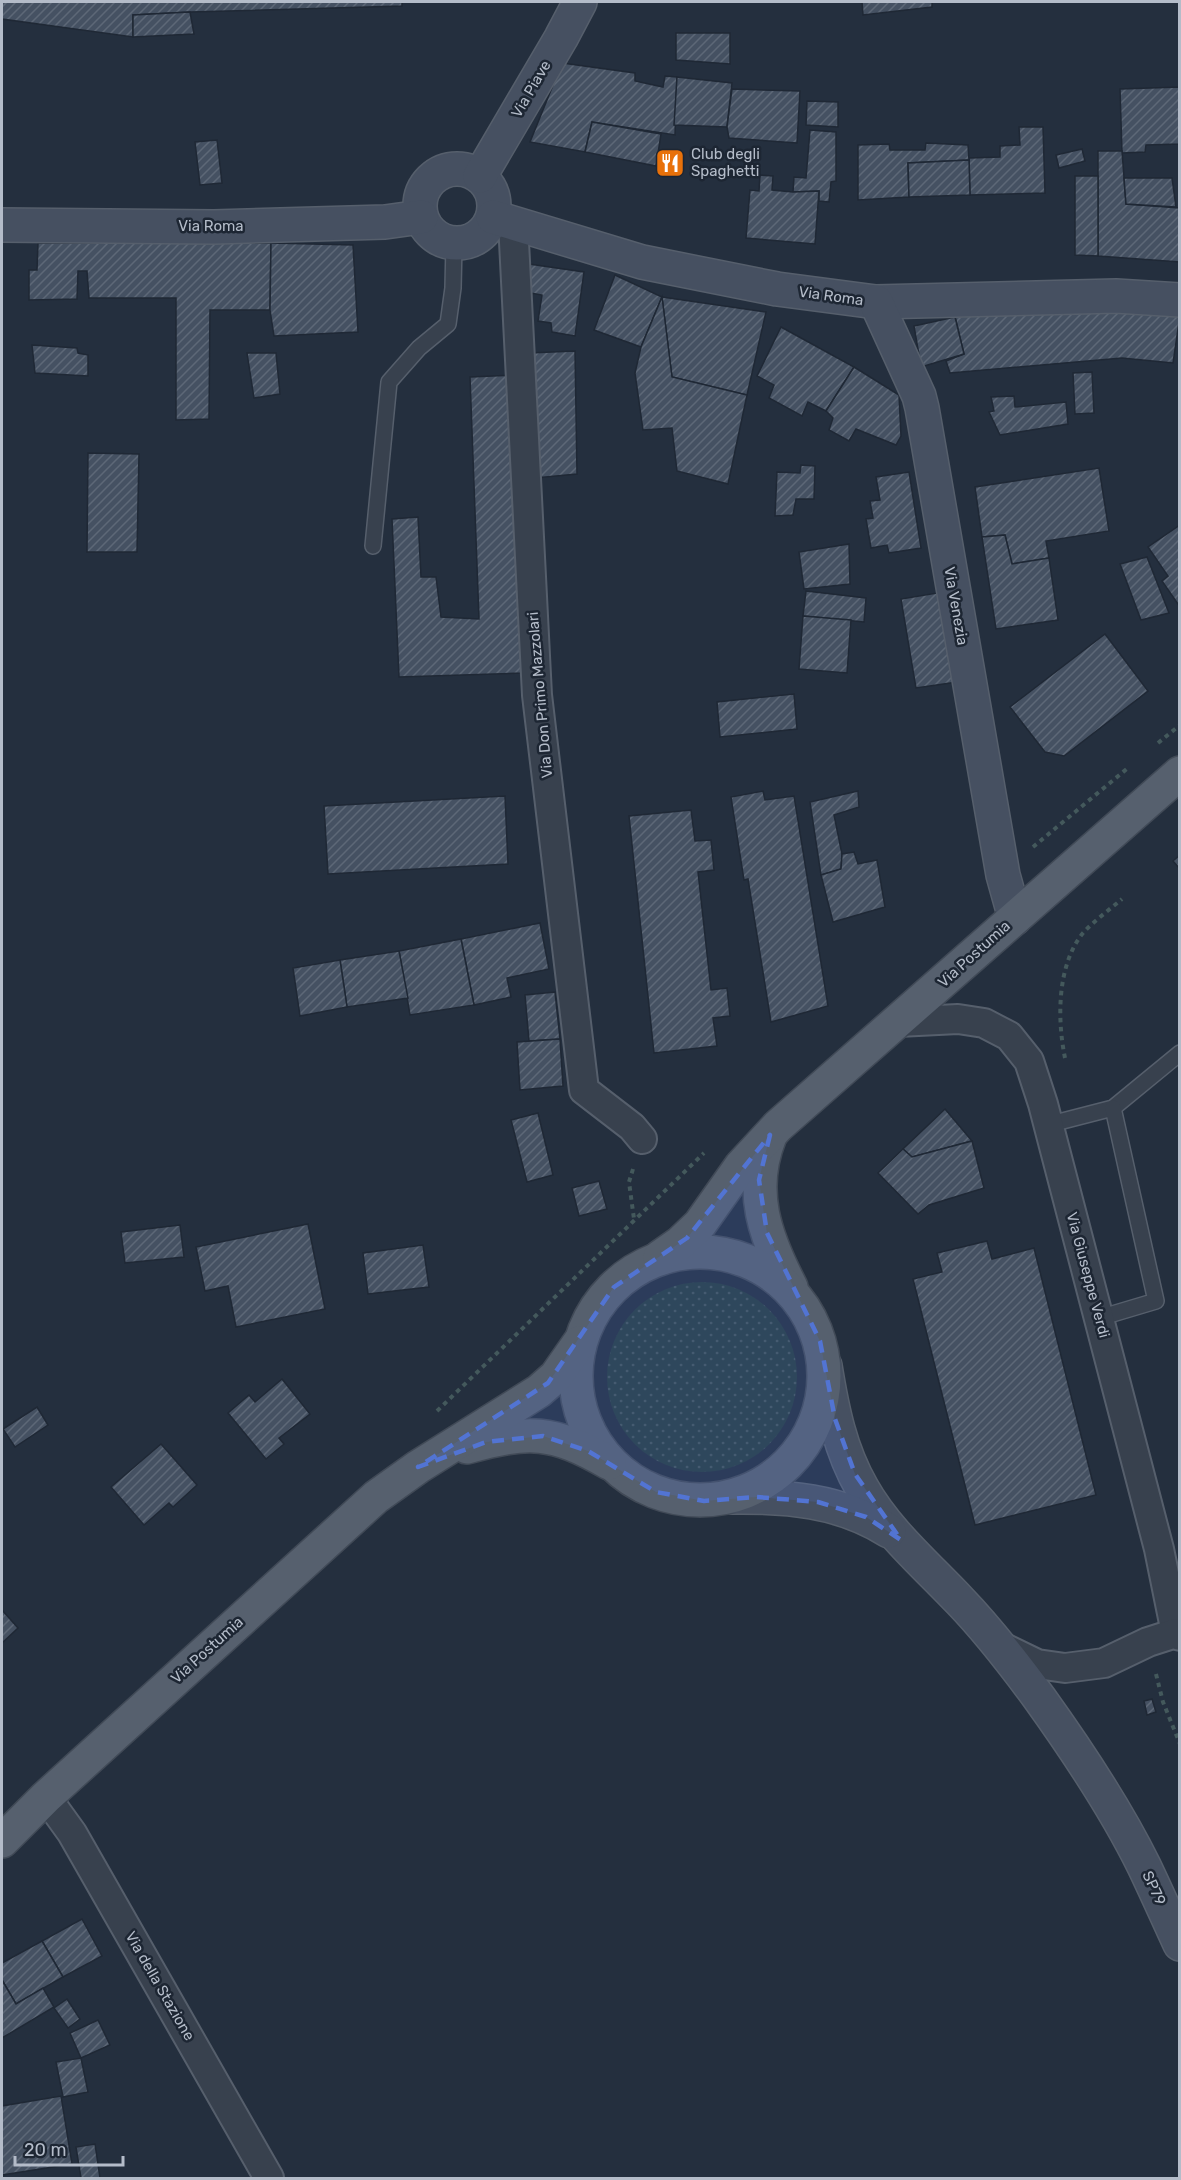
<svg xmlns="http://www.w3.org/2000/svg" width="1181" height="2180" font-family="Rubik,sans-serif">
  <defs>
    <pattern id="grass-dots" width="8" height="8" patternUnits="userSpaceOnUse" patternTransform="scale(1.5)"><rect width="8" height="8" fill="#263c3f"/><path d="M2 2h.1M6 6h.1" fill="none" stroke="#435659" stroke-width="1.8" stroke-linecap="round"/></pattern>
    <pattern id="building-hatch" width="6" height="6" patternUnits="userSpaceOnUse" patternTransform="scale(1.5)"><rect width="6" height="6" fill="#455162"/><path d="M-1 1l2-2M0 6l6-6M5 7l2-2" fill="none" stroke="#5d6877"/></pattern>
  </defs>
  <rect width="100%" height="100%" fill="#242f3e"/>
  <!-- grass -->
  <circle fill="url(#grass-dots)" cx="702" cy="1377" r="95"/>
  <!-- building -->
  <g fill="url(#building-hatch)" stroke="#1f2835" stroke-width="1.5">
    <path d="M2 2H402V6L190 12 133 15V37L2 19Z"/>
    <path d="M862 2H932V7L863 15Z"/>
    <path d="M190 12 194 34 133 37V15Z"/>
    <path d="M676 33H730V64L676 60Z"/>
    <path d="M562 63 635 73V81L663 87 665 76 677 77 675 135 592 122 585 152 530 142Z"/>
    <path d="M677 77 732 83 727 127 674 125Z"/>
    <path d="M1180 87V144L1146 145 1145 152 1122 153 1120 89Z"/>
    <path d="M732 89 800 91 797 143 729 138 727 127Z"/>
    <path d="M807 101 838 102V127L806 125Z"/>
    <path d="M592 122 661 134 656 166 585 152Z"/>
    <path d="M1019 127H1043L1045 193 970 195 969 158 1000 157V146L1020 145Z"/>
    <path d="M810 130 836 132V181L831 182 829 202 819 201V191L793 192 794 177 806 178Z"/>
    <path d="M217 140 222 183 200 185 195 142Z"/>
    <path d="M926 143 968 145 969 160 908 163 909 197 858 200V145L889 144 890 150H925Z"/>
    <path d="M1082 149 1085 161 1059 168 1056 155Z"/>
    <path d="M1098 151H1122L1126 204 1180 208V262L1098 256Z"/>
    <path d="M969 160 970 195 909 197 908 163Z"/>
    <path d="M760 175 773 176 772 190 793 192 819 191 815 244 746 238 750 190 759 191Z"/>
    <path d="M1075 176H1098V256L1075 255Z"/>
    <path d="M1124 178H1172L1176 207 1126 204Z"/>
    <path d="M38 243H271L270 310H210L209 419 176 420V298H89L87 271H78L77 299 29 300V270H37Z"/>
    <path d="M271 243 353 245 358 332 274 336 270 310Z"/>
    <path d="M529 264 584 272 575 336 552 332 551 323 538 321 542 295 525 292Z"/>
    <path d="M615 275 662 297 641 347 594 330Z"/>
    <path d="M662 297 766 312 747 395 672 377Z"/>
    <path d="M662 297 672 377 747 395 728 484 677 471 672 428 643 430 635 373 641 347Z"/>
    <path d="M1128 308 1180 315 1173 363 1122 358 950 373 946 361 964 354 955 317Z"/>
    <path d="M955 317 964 354 921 367 914 326Z"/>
    <path d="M781 327 854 367 826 411 808 402 802 416 769 398 774 385 757 376Z"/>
    <path d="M32 345 77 348 78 353 88 355V376L35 373Z"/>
    <path d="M575 351 577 474 535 478 529 353Z"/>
    <path d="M247 353H276L280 394 254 398Z"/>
    <path d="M854 367 899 395 901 436 896 445 856 429 849 441 829 430 833 418 826 411Z"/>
    <path d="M1092 372 1094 413 1075 414 1073 373Z"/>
    <path d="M513 375 522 673 399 677 392 519 418 517 421 577H436L441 617 479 619 470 377Z"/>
    <path d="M1014 396 1015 407 1066 402 1068 424 1000 435 989 412 994 411 991 397Z"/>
    <path d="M88 453 139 454 137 552H87Z"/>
    <path d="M801 465 815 466 814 499H796L793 515 775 516 777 472 800 473Z"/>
    <path d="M1099 468 1109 531 1046 541 1049 558 1012 564 1005 535 982 537 975 487Z"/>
    <path d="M909 472 921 548 889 553 887 545 871 548 866 519 873 518 870 501 880 500 876 477Z"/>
    <path d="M1180 525V607L1162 581 1168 576 1148 547Z"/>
    <path d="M1005 535 1012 564 1049 558 1058 620 996 629 982 537Z"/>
    <path d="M849 544 850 584 804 589 799 552Z"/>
    <path d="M1147 557 1169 613 1141 620 1120 564Z"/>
    <path d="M806 591 866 598 864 622 803 616Z"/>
    <path d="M949 591 964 681 916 688 901 599Z"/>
    <path d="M803 616 851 620 847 673 799 669Z"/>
    <path d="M1105 634 1148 691 1064 756 1045 752 1010 707Z"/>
    <path d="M794 694 797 729 720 737 717 702Z"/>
    <path d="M763 791 765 800 794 796 828 1006 771 1022 748 879 744 880 731 797Z"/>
    <path d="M858 791 859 807 834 815 842 854 841 869 821 875 810 802Z"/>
    <path d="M505 796 508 864 328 874 324 806Z"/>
    <path d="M691 810 695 841 711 840 714 870 698 872 711 990 727 988 730 1016 713 1018 717 1046 654 1053 629 816Z"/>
    <path d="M854 852 858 864 877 860 885 907 833 922 821 875 841 869 842 854Z"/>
    <path d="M1180 855V869L1173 861Z"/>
    <path d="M540 923 549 969 507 978 511 997 474 1005 461 939Z"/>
    <path d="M461 939 474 1005 410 1015 399 951Z"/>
    <path d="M399 951 408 998 347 1007 340 960Z"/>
    <path d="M340 960 347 1007 300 1016 293 968Z"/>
    <path d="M555 992 560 1039 529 1041 525 995Z"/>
    <path d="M560 1039 563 1086 520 1090 517 1042Z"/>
    <path d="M945 1109 972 1141 912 1157 903 1149Z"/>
    <path d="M538 1113 553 1175 527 1182 511 1120Z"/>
    <path d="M972 1141 984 1188 929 1205 918 1214 878 1173 903 1149 912 1157Z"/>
    <path d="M599 1181 607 1209 579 1216 572 1188Z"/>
    <path d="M308 1224 325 1309 236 1327 228 1286 205 1291 196 1247Z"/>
    <path d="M180 1225 184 1257 125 1263 121 1232Z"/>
    <path d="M987 1241 992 1259 1034 1248 1096 1495 975 1525 913 1279 942 1272 937 1253Z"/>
    <path d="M423 1245 429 1287 368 1294 363 1253Z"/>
    <path d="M282 1379 310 1414 279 1438 284 1444 266 1459 228 1413 249 1395 255 1402Z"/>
    <path d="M37 1407 48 1425 15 1447 3 1429Z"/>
    <path d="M161 1444 197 1485 173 1507 169 1503 144 1525 111 1487Z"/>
    <path d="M2 1610 18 1628 2 1643Z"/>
    <path d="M1152 1699 1156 1712 1147 1715 1144 1701Z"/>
    <path d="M82 1919 102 1956 63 1977 42 1941Z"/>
    <path d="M42 1941 63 1977 16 2004 2 1980V1963Z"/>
    <path d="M2 1980 16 2004 43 1988 54 2007 2 2038Z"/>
    <path d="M67 1999 80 2019 68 2028 54 2008Z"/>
    <path d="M98 2020 110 2045 81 2058 70 2033Z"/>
    <path d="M81 2058 88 2092 63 2097 56 2062Z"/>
    <path d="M61 2096 72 2164 2 2175V2106Z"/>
    <path d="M95 2144 100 2178H81L76 2147Z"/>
  </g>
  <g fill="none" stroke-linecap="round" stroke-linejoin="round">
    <!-- lane casing -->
    <g stroke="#565f6c" stroke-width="18">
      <g id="lane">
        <path d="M373 546 389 382 419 348 448 324 453 288 454 244"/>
        <path d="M1047 1125 1113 1108 1180 1053"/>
        <path d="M1099 1318 1156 1301 1113 1108"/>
      </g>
    </g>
    <!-- street casing -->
    <g stroke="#565f6c" stroke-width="32">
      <g id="street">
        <path d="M513 222 537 695 584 1090 632 1127 642 1139"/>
        <path d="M898 1022 958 1019 984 1023 1009 1036 1029 1061 1043 1104 1159 1549 1176 1633 1180 1636"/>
        <path d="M1000 1646 1037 1664 1065 1668 1104 1663 1148 1642 1176 1633"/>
        <path d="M46 1797 72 1833 269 2178"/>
      </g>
    </g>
    <!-- secondary casing -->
    <g stroke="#565f6c" stroke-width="36">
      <g id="secondary">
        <circle cx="457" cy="206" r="37"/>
        <path d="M480 176 561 38 580 2"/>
        <path d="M493 217 642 262 777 289 876 302 1116 296 1180 300"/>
        <path d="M2 225 214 227 385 222 421 217"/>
        <path d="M876 302 919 396 922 408 1003 875 1015 918"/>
        <path d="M825 1366C832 1409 840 1450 862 1488 886 1531 926 1565 960 1601 989 1631 1015 1665 1040 1699 1078 1752 1115 1807 1144 1866 1156 1891 1168 1918 1180 1944"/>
        <path d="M729 1497C786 1496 840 1500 889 1531"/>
      </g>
    </g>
    <!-- primary casing -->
    <g stroke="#414a57" stroke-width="36">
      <g id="primary">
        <path d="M770 1136C748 1191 765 1237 791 1287"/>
        <circle cx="700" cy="1376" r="124"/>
        <path d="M660 1257 680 1243 700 1224 741 1166 778 1126 1180 773"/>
        <path d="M467 1447C529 1430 552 1430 609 1463"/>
        <path d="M2 1841 46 1797 376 1497 418 1467 539 1391 556 1376 579 1343"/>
      </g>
    </g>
    <!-- path -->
    <g stroke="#44595c" stroke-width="4" stroke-dasharray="4.5 4.5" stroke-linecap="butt">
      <path d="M1158 743 1180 725"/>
      <path d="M1033 847 1129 767"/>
      <path d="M1065 1058C1057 1019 1057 965 1083 933 1094 921 1109 910 1122 899"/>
      <path d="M633 1169 629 1182 634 1219"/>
      <path d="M437 1411 704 1153"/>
      <path d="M1156 1674 1163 1702 1180 1744"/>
    </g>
    <!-- lane -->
    <use href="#lane" stroke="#38414e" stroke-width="15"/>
    <!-- street -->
    <use href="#street" stroke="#38414e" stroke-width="28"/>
    <!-- secondary -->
    <use href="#secondary" stroke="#465061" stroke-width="33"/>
    <!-- primary -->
    <use href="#primary" stroke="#56606e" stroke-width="33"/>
  </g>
  <!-- marked area -->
  <path fill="#5274d3" fill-opacity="0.2" stroke="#5274d3" stroke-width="4.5" stroke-dasharray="12 8" stroke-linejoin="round" d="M770 1135 759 1180 767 1233 820 1341 835 1419 855 1474 901 1540 866 1517 818 1502 757 1497 704 1501 656 1492 588 1451 543 1436 486 1442 418 1467 548 1383 614 1287 687 1238Z"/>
  <!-- icons -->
  <defs>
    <g id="restaurant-square" transform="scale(1.5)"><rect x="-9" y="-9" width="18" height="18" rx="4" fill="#e8710a" stroke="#1d2633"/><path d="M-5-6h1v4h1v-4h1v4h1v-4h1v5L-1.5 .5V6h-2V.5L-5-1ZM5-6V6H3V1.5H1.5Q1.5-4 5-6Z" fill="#fff"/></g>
  </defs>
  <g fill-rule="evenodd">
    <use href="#restaurant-square" x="670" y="163"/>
  </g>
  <g text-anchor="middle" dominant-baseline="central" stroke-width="5" stroke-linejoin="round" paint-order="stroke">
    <!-- street labels -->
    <g font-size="15" fill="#b4bcc9" stroke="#1d2633">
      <text transform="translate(531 89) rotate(-60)">Via Piave</text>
      <text x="211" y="226">Via Roma</text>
      <text transform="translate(831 296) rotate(8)">Via Roma</text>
      <text transform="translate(956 606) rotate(80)">Via Venezia</text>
      <text transform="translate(540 695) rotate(-95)">Via Don Primo Mazzolari</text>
      <text transform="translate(974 954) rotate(-42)">Via Postumia</text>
      <text transform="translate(1088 1275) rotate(75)">Via Giuseppe Verdi</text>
      <text transform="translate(207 1650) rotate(-42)">Via Postumia</text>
      <text transform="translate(1154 1888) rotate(65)">SP79</text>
      <text transform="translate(160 1986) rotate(60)">Via della Stazione</text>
    </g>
    <!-- poi labels -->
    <g font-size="15" fill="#b4bcc9" stroke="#1d2633" text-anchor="start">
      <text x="691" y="154">Club degli<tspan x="691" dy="17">Spaghetti</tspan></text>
    </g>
  </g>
  <!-- border -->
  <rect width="1181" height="2180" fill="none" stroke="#b4bcc9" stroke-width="6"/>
  <!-- scale -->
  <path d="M15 2156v9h108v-9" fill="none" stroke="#b4bcc9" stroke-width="3"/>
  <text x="24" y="2156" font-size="18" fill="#b4bcc9" stroke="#1d2633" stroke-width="4.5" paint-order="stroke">20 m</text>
</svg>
